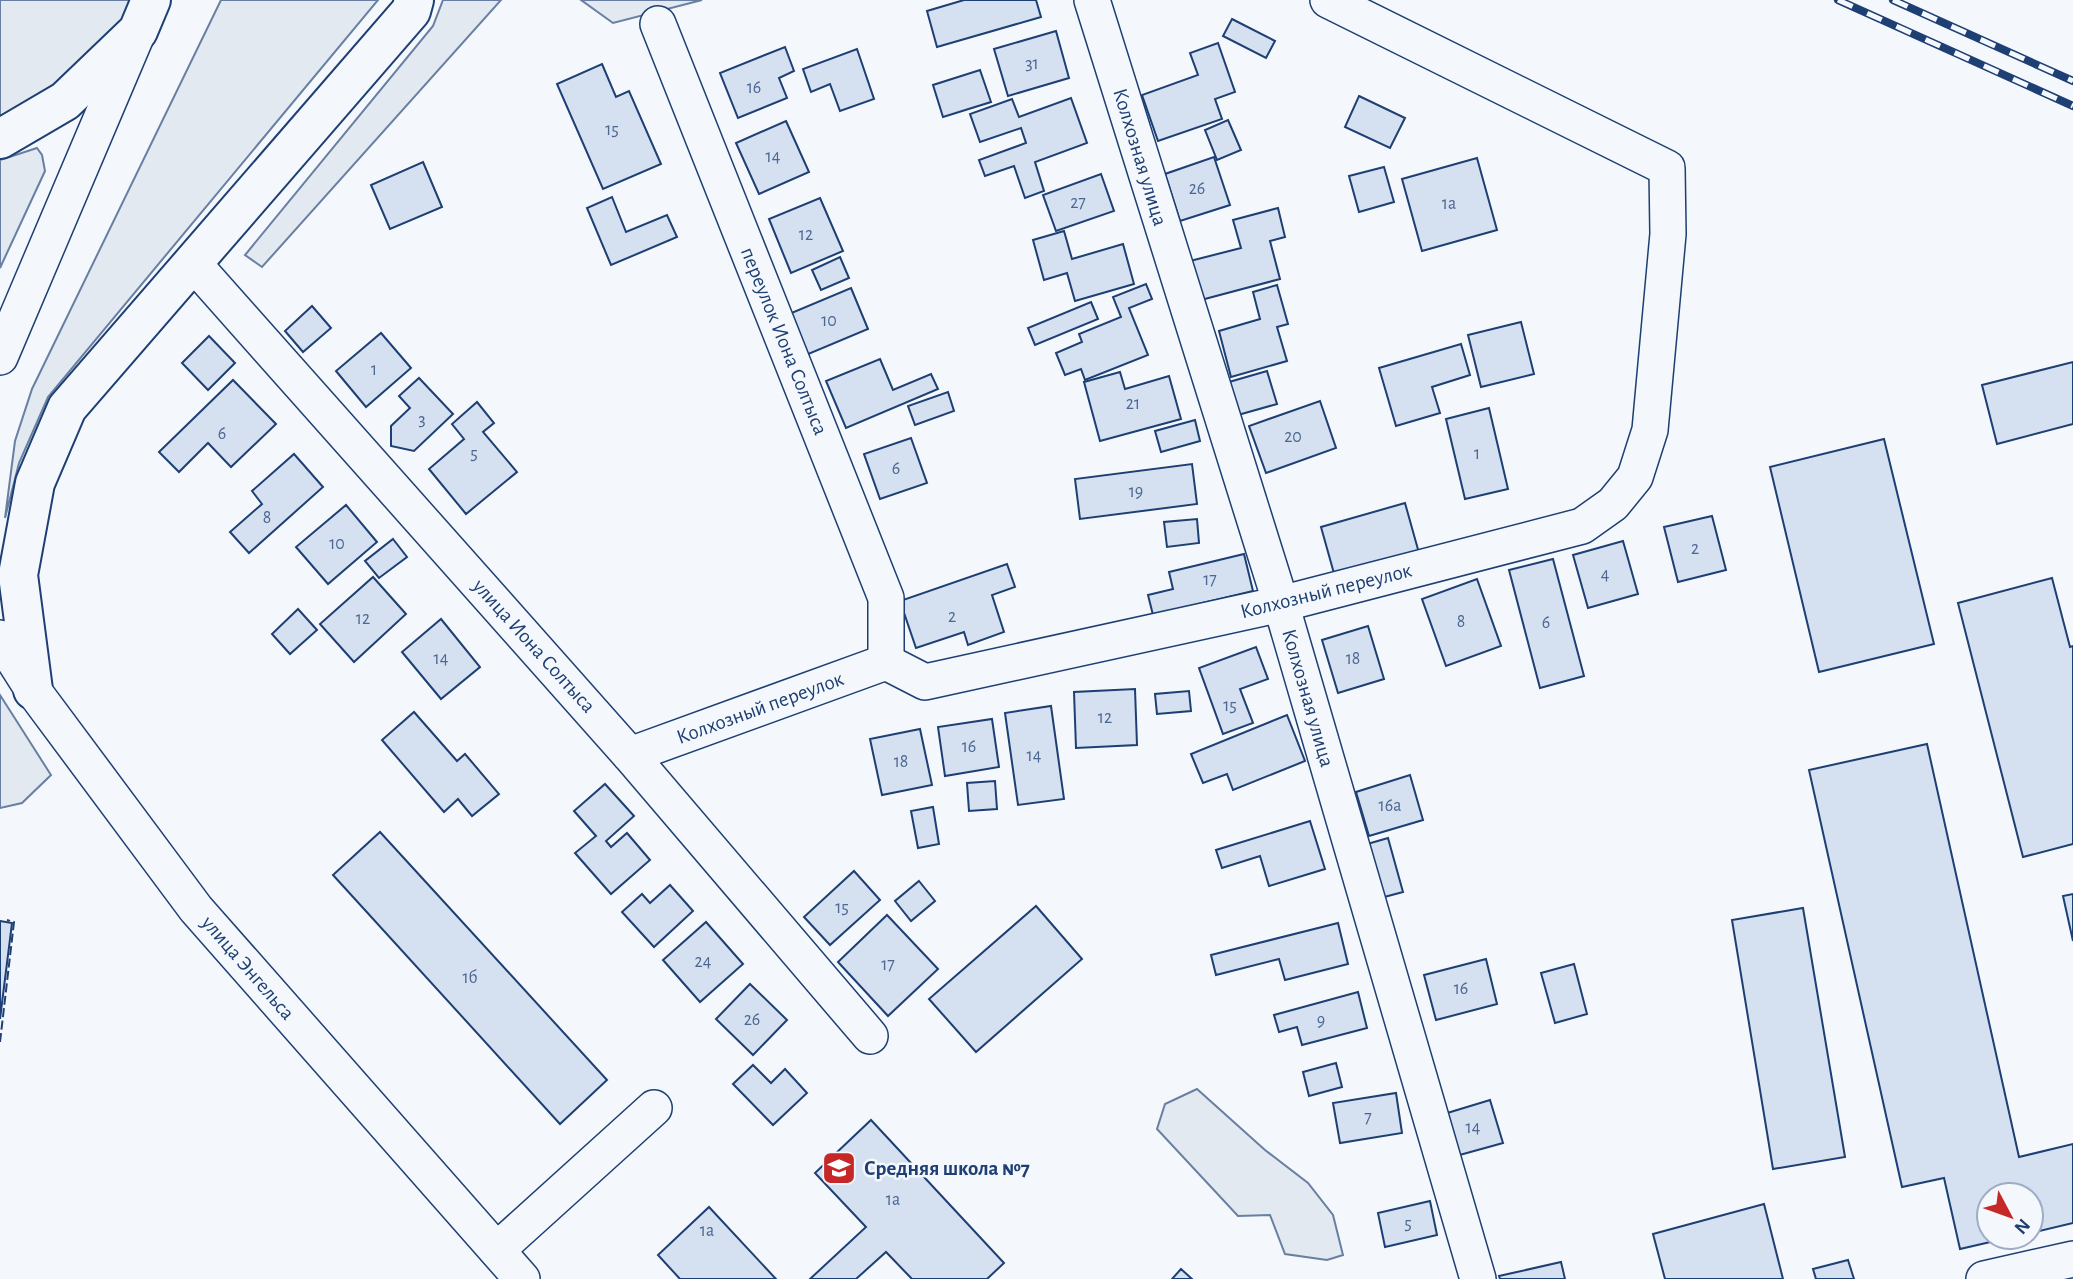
<svg xmlns="http://www.w3.org/2000/svg" width="2073" height="1279" font-family="'Alegreya Sans',sans-serif">
  <rect width="100%" height="100%" fill="#f4f7fb"/>
  <!-- green -->
  <g fill="#e3e9f0" stroke="#687fa3" stroke-width="2">
    <path d="M0 0H135L128 16 58 92 0 116Z"/>
    <path d="M221 0H378L48 397 19 463 5 518 15 441 32 389Z"/>
    <path d="M443 0H501L262 267 245 255 433 26Z"/>
    <path d="M581 0H702L613 23Z"/>
    <path d="M37 148 42 155 45 171 0 268V160Z"/>
    <path d="M0 695 51 775 22 803 0 808Z"/>
    <path d="M1197 1089 1265 1150 1308 1183 1333 1215 1343 1255 1327 1260 1285 1254 1270 1215 1238 1216 1157 1129 1165 1104Z"/>
  </g>
  <!-- building -->
  <g fill="#d5e0f0" stroke="#1d3f73" stroke-width="2">
    <path d="M964 0H1036L1041 17 937 47 927 11Z"/>
    <path d="M1232 19 1275 41 1266 58 1223 36Z"/>
    <path d="M1056 31 1069 78 1008 96 994 49Z"/>
    <path d="M1218 43 1235 92 1215 99 1222 119 1158 141 1142 95 1198 75 1190 53Z"/>
    <path d="M785 47 794 71 779 78 787 98 738 118 720 73Z"/>
    <path d="M857 49 874 99 840 111 830 84 811 92 803 69Z"/>
    <path d="M602 64 616 97 629 91 661 164 603 189 557 84Z"/>
    <path d="M980 70 991 102 943 117 933 85Z"/>
    <path d="M1359 96 1405 118 1390 148 1345 127Z"/>
    <path d="M1071 98 1087 143 1035 162 1044 191 1025 198 1014 166 985 176 979 160 1026 143 1021 128 980 142 970 114 1012 99 1019 117Z"/>
    <path d="M1228 120 1241 150 1217 160 1205 130Z"/>
    <path d="M786 121 809 172 759 194 736 143Z"/>
    <path d="M1214 157 1230 205 1180 221 1165 174Z"/>
    <path d="M1477 158 1497 230 1422 251 1402 179Z"/>
    <path d="M423 162 442 207 390 229 371 185Z"/>
    <path d="M1384 167 1394 202 1359 212 1349 176Z"/>
    <path d="M1101 174 1114 211 1056 231 1043 195Z"/>
    <path d="M612 197 626 232 667 215 677 237 611 265 587 208Z"/>
    <path d="M820 198 843 251 791 273 769 219Z"/>
    <path d="M1278 208 1285 237 1270 241 1280 279 1201 300 1190 261 1241 248 1233 220Z"/>
    <path d="M1064 231 1072 259 1123 244 1134 284 1075 301 1067 273 1044 280 1033 240Z"/>
    <path d="M840 257 849 278 821 290 812 270Z"/>
    <path d="M1146 284 1152 299 1129 308 1148 355 1085 380 1081 369 1065 375 1056 353 1082 342 1079 334 1121 317 1113 297Z"/>
    <path d="M1277 285 1288 324 1277 327 1287 361 1231 377 1219 331 1260 319 1253 292Z"/>
    <path d="M851 288 868 329 806 355 789 314Z"/>
    <path d="M1091 302 1098 319 1035 345 1028 328Z"/>
    <path d="M312 306 331 328 303 352 285 331Z"/>
    <path d="M1521 322 1534 374 1481 387 1468 335Z"/>
    <path d="M381 333 411 368 366 407 336 371Z"/>
    <path d="M209 336 235 363 208 390 182 363Z"/>
    <path d="M1461 344 1470 375 1432 387 1440 413 1396 426 1379 368Z"/>
    <path d="M880 359 893 390 931 374 938 389 846 428 826 381Z"/>
    <path d="M2073 362V424L1997 444 1982 385Z"/>
    <path d="M1267 371 1277 404 1238 415 1229 382Z"/>
    <path d="M1120 372 1125 389 1169 376 1181 419 1100 441 1084 382Z"/>
    <path d="M419 378 453 414 414 451 391 446V426L410 408 399 396Z"/>
    <path d="M233 380 276 424 231 467 208 443 179 472 159 452Z"/>
    <path d="M948 392 954 411 915 425 908 406Z"/>
    <path d="M1320 401 1336 448 1266 473 1249 426Z"/>
    <path d="M477 402 494 423 483 432 517 472 466 514 429 469 464 439 452 424Z"/>
    <path d="M1489 408 1508 489 1465 499 1446 419Z"/>
    <path d="M1195 420 1200 441 1161 452 1155 431Z"/>
    <path d="M911 438 927 483 880 499 864 454Z"/>
    <path d="M1884 439 1934 644 1819 672 1770 467Z"/>
    <path d="M294 454 323 487 249 553 230 532 262 504 252 491Z"/>
    <path d="M1192 464 1197 504 1080 519 1075 479Z"/>
    <path d="M1405 503 1419 553 1335 577 1321 527Z"/>
    <path d="M346 505 377 542 328 584 296 547Z"/>
    <path d="M1712 516 1726 570 1678 582 1664 527Z"/>
    <path d="M1197 519 1199 543 1167 547 1164 522Z"/>
    <path d="M393 539 407 557 379 578 365 561Z"/>
    <path d="M1623 541 1638 594 1588 608 1573 555Z"/>
    <path d="M1244 554 1253 591 1153 615 1148 595 1173 589 1169 572Z"/>
    <path d="M1553 559 1584 676 1540 688 1509 570Z"/>
    <path d="M1007 564 1015 587 992 595 1004 632 968 645 964 632 916 648 900 601Z"/>
    <path d="M373 577 406 614 354 662 320 624Z"/>
    <path d="M2052 578 2070 647 2073 646V844L2023 857 1958 603Z"/>
    <path d="M1477 579 1501 646 1446 666 1422 599Z"/>
    <path d="M298 609 317 630 290 654 272 634Z"/>
    <path d="M441 619 480 667 441 699 402 652Z"/>
    <path d="M1368 626 1384 679 1338 693 1322 640Z"/>
    <path d="M1256 647 1268 679 1240 689 1253 723 1223 734 1199 668Z"/>
    <path d="M1135 689 1137 745 1076 748 1074 692Z"/>
    <path d="M1189 691 1191 711 1157 714 1155 694Z"/>
    <path d="M1051 706 1064 799 1018 805 1005 713Z"/>
    <path d="M414 712 457 761 465 754 499 794 472 816 458 799 444 812 382 740Z"/>
    <path d="M1287 715 1305 761 1233 790 1227 774 1203 783 1191 754Z"/>
    <path d="M992 719 999 767 945 776 938 727Z"/>
    <path d="M920 729 932 785 882 795 870 739Z"/>
    <path d="M1927 744 2019 1157 2073 1144V1223L2031 1233V1195H1989V1237H2012L1960 1249 1944 1178 1902 1187 1809 770Z"/>
    <path d="M1410 775 1423 820 1369 836 1356 792Z"/>
    <path d="M995 781 997 809 969 811 967 783Z"/>
    <path d="M605 784 634 816 606 841 611 847 627 833 650 860 611 894 575 853 596 836 574 811Z"/>
    <path d="M933 807 939 844 918 848 911 811Z"/>
    <path d="M1310 821 1325 869 1269 886 1260 856 1222 868 1216 850Z"/>
    <path d="M380 832 607 1080 560 1124 333 875Z"/>
    <path d="M1388 838 1403 892 1373 900 1357 847Z"/>
    <path d="M854 871 880 900 830 945 804 917Z"/>
    <path d="M919 881 935 901 911 921 895 901Z"/>
    <path d="M670 885 693 911 654 947 622 912 642 894 650 903Z"/>
    <path d="M2073 894V941L2063 896Z"/>
    <path d="M1036 906 1082 959 976 1052 929 999Z"/>
    <path d="M1803 908 1845 1157 1773 1169 1732 920Z"/>
    <path d="M887 915 938 969 888 1016 838 962Z"/>
    <path d="M0 921 12 923 0 1019Z"/>
    <path d="M706 922 743 964 700 1002 663 960Z"/>
    <path d="M1338 923 1348 964 1285 980 1279 959 1216 975 1211 955Z"/>
    <path d="M1486 959 1497 1004 1436 1020 1424 975Z"/>
    <path d="M1574 964 1587 1014 1555 1023 1541 973Z"/>
    <path d="M750 984 787 1020 753 1055 716 1019Z"/>
    <path d="M1358 992 1367 1028 1302 1045 1297 1027 1279 1032 1274 1015Z"/>
    <path d="M1336 1063 1342 1087 1309 1096 1303 1072Z"/>
    <path d="M753 1065 771 1083 785 1069 807 1093 773 1125 733 1084Z"/>
    <path d="M1396 1093 1402 1133 1340 1143 1333 1103Z"/>
    <path d="M1490 1100 1503 1143 1456 1156 1444 1114Z"/>
    <path d="M871 1120 1004 1263 987 1279H912L886 1252 856 1279H810L866 1227 815 1173Z"/>
    <path d="M1430 1201 1437 1235 1385 1247 1378 1213Z"/>
    <path d="M1764 1204 1783 1279H1665L1653 1234Z"/>
    <path d="M709 1207 776 1279H680L658 1255Z"/>
    <path d="M1848 1260 1854 1279H1816L1813 1269Z"/>
    <path d="M1561 1262 1565 1279H1500L1499 1276Z"/>
    <path d="M1181 1269 1192 1279H1172Z"/>
  </g>
  <g fill="none" stroke-linecap="round" stroke-linejoin="round">
    <!-- minor casing -->
    <g stroke="#1d3f73" stroke-width="38">
      <g id="minor">
        <path d="M1092 0 1281 604 1478 1279"/>
        <path d="M658 24 886 598V662"/>
        <path d="M192 262 630 755 870 1036"/>
        <path d="M0 357 138 32"/>
        <path d="M0 638 33 690 196 909 522 1279"/>
        <path d="M630 755 886 662 925 682 1281 604 1582 526 1613 504 1635 477 1650 430 1668 234 1667 168 1328 0"/>
        <path d="M497 1250 654 1108"/>
        <path d="M1984 1279 2073 1259"/>
      </g>
    </g>
    <!-- major casing -->
    <g stroke="#1d3f73" stroke-width="42">
      <g id="major">
        <path d="M0 139 65 101 138 31 151 0"/>
        <path d="M33 690 18 575 35 483 67 408 411 11 414 0"/>
      </g>
    </g>
    <!-- minor -->
    <use href="#minor" stroke="#f4f7fb" stroke-width="35"/>
    <!-- major -->
    <use href="#major" stroke="#f4f7fb" stroke-width="38"/>
    <!-- rail casing -->
    <g stroke="#1d3f73" stroke-width="8">
      <g id="rail">
        <path d="M1838 0 2073 106"/>
        <path d="M1893 0 2073 81"/>
      </g>
    </g>
    <!-- rail -->
    <use href="#rail" stroke="#f4f7fb" stroke-width="5" stroke-dasharray="16" stroke-linecap="butt"/>
    <!-- fence -->
    <path stroke="#1d3f73" stroke-width="2" stroke-dasharray="9 3.5" stroke-linecap="butt" d="M0 1042 14 922 7 920"/>
  </g>
  <!-- icons -->
  <defs>
    <g id="school-square" transform="scale(1.75)"><rect x="-9" y="-9" width="18" height="18" rx="4" fill="#c62828" stroke="#f4f7fb"/><path d="M0-5L7-2L0 1L-7-2ZM-4 1L0 2.5L4 1V4Q0 6-4 4Z" fill="#fff"/></g>
  </defs>
  <g fill-rule="evenodd">
    <use href="#school-square" x="839" y="1168"/>
  </g>
  <g text-anchor="middle" dominant-baseline="central" stroke-width="5" stroke-linejoin="round" paint-order="stroke">
    <!-- number labels -->
    <g font-size="18" fill="#4b6792">
      <text x="1032" y="64">31</text>
      <text x="754" y="88">16</text>
      <text x="612" y="130">15</text>
      <text x="773" y="157">14</text>
      <text x="1197" y="189">26</text>
      <text x="1078" y="203">27</text>
      <text x="1449" y="204">1а</text>
      <text x="806" y="235">12</text>
      <text x="829" y="321">10</text>
      <text x="374" y="370">1</text>
      <text x="1133" y="404">21</text>
      <text x="422" y="420">3</text>
      <text x="222" y="434">6</text>
      <text x="1293" y="437">20</text>
      <text x="474" y="454">5</text>
      <text x="1477" y="454">1</text>
      <text x="896" y="469">6</text>
      <text x="1136" y="492">19</text>
      <text x="267" y="518">8</text>
      <text x="337" y="544">10</text>
      <text x="1695" y="549">2</text>
      <text x="1605" y="575">4</text>
      <text x="1210" y="580">17</text>
      <text x="952" y="617">2</text>
      <text x="363" y="619">12</text>
      <text x="1461" y="622">8</text>
      <text x="1546" y="623">6</text>
      <text x="441" y="659">14</text>
      <text x="1353" y="659">18</text>
      <text x="1230" y="706">15</text>
      <text x="1105" y="718">12</text>
      <text x="969" y="747">16</text>
      <text x="1034" y="756">14</text>
      <text x="901" y="762">18</text>
      <text x="1390" y="806">16а</text>
      <text x="842" y="908">15</text>
      <text x="703" y="962">24</text>
      <text x="888" y="965">17</text>
      <text x="470" y="978">1б</text>
      <text x="1461" y="989">16</text>
      <text x="752" y="1020">26</text>
      <text x="1321" y="1021">9</text>
      <text x="1368" y="1118">7</text>
      <text x="1473" y="1128">14</text>
      <text x="893" y="1200">1а</text>
      <text x="1408" y="1224">5</text>
      <text x="707" y="1231">1а</text>
    </g>
    <!-- street labels -->
    <g font-size="21" fill="#1d3f73" stroke="#f4f7fb">
      <text transform="translate(1140 157) rotate(73)">Колхозная улица</text>
      <text transform="translate(784 341) rotate(68)">переулок Иона Солтыса</text>
      <text transform="translate(1326 591) rotate(-14)">Колхозный переулок</text>
      <text transform="translate(534 646) rotate(48)">улица Иона Солтыса</text>
      <text transform="translate(1308 698) rotate(74)">Колхозная улица</text>
      <text transform="translate(760 708) rotate(-20)">Колхозный переулок</text>
      <text transform="translate(248 968) rotate(49)">улица Энгельса</text>
    </g>
    <!-- poi labels -->
    <g font-size="21" font-weight="bold" fill="#1d3f73" stroke="#f4f7fb" text-anchor="start">
      <text x="864" y="1168">Средняя школа №7</text>
    </g>
  </g>
  <!-- north arrow -->
  <g transform="translate(2010 1216) rotate(131)"><circle r="33" fill="#f4f7fb" stroke="#9eadc5" stroke-width="2"/>
  <path d="M0-5L12 26L0 18L-12 26Z" fill="#c62828"/>
  <text y="-10" font-size="19" font-weight="bold" text-anchor="middle" fill="#1d3f73">N</text>
  </g>
</svg>
